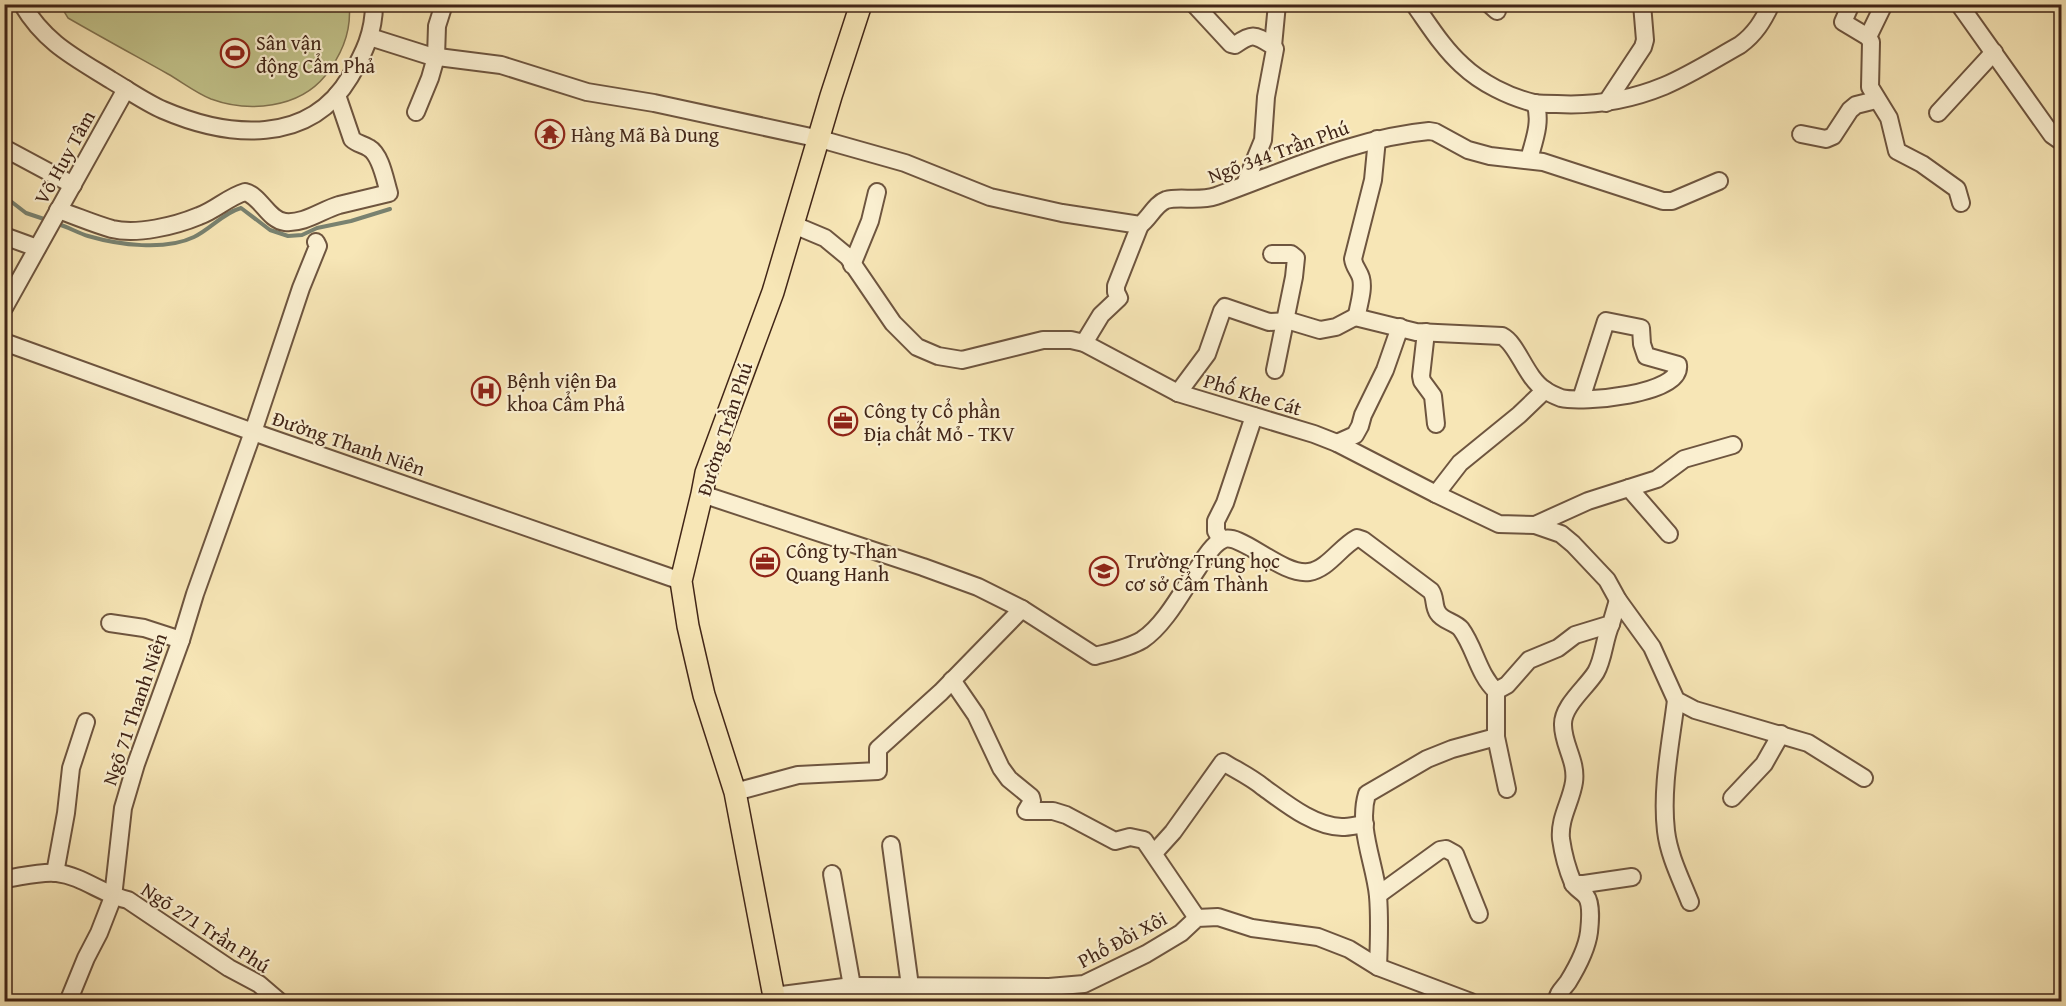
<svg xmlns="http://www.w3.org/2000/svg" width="2066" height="1006" font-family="'Gentium Book Plus',serif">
  <rect width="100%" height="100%" fill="#f7e6b6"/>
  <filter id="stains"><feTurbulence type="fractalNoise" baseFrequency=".00333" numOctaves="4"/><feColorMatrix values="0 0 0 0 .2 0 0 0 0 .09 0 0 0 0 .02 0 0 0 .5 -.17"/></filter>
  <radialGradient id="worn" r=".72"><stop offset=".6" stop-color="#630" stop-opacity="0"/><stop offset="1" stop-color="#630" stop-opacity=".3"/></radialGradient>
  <!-- green -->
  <path fill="#c2c38b" stroke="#827451" stroke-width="1.5" d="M349 4C352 31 341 56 325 76 299 108 249 113 211 99 196 93 182 82 168 74 134 55 101 37 68 18L60 5Z"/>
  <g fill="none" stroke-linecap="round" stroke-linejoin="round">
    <!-- stream -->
    <g stroke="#798270" stroke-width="4">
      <path d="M4 196 26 213 44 219"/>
      <path d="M58 224C68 227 78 233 88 236 119 245 165 251 194 237 211 229 223 213 241 208L270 230 288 236 302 235 317 228 351 221 390 209"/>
    </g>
    <!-- minor casing -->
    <g stroke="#6e553f" stroke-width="20">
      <g id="minor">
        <path d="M22 4C45 43 74 57 111 80 128 90 145 102 163 110 228 138 309 146 350 77 364 53 374 33 374 4"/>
        <path d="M1194 4 1231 44 1235 45C1253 32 1255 35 1273 46L1275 49 1266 97 1263 140 1245 184"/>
        <path d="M1414 4C1429 25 1443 48 1462 65 1481 83 1509 97 1534 103 1541 104 1550 104 1557 104 1594 106 1630 100 1664 86 1690 75 1715 59 1740 45 1755 34 1763 21 1771 4"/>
        <path d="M1489 4 1497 11"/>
        <path d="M1851 4 1843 22 1868 37 1871 42 1870 87 1889 118 1897 151 1922 164 1957 189 1961 203"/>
        <path d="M1959 4 2052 135 2062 142"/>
        <path d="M370 37 430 56 501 65 587 92 654 103 820 139 905 163 990 197 1062 213 1140 225C1149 219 1155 204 1166 200 1180 196 1198 202 1216 196 1286 171 1354 138 1429 131L1435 132 1468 150 1490 156 1543 162 1663 201H1672L1719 181"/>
        <path d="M1868 37 1884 4"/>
        <path d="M1273 46 1277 4"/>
        <path d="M1606 103 1643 47 1645 40 1642 4"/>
        <path d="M416 112 430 78 436 57 437 26 444 4"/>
        <path d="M1938 113 1994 52"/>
        <path d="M1801 134 1826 139 1833 136 1850 110 1856 105 1876 100"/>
        <path d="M1377 139 1373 180 1353 259C1354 267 1359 271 1361 278 1364 289 1359 303 1357 315L1355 317 1416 332 1502 336C1518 344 1525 377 1545 390 1549 393 1556 396 1561 398 1582 403 1682 395 1678 365L1646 356 1642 344 1641 328 1606 321 1581 399"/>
        <path d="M4 148 73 185"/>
        <path d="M1529 159C1534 141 1542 121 1535 103"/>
        <path d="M58 210C76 216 94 224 112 229 137 235 175 226 199 216 216 210 228 197 245 192 261 196 268 220 285 222 304 224 322 210 339 205 355 201 372 197 389 193 385 180 381 155 369 148 363 144 357 144 352 139L337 95"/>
        <path d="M794 225 825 238 848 257 893 323 917 347 938 356 962 360 1043 340H1071L1084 343 1178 393 1314 434 1337 443 1436 494 1499 524 1535 525 1588 501 1657 479 1684 459 1733 445"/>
        <path d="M4 236 37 248"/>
        <path d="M1272 254H1291L1296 258 1294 277 1275 370"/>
        <path d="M852 265 870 221 877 192"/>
        <path d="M4 308 126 89"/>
        <path d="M1426 332 1421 376 1422 381 1433 396 1436 424"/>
        <path d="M4 342 253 432 681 581"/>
        <path d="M1084 343 1101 315 1119 298 1116 292V286L1140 225"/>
        <path d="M1178 393 1207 354 1222 311 1225 307 1269 322 1290 321 1320 330 1336 327 1355 317"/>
        <path d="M1337 443 1355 435 1360 426 1363 415 1385 370 1400 327"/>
        <path d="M1629 488 1669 534"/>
        <path d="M702 494 923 567 978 587 1022 609 1095 656C1110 652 1129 648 1142 640 1165 625 1183 590 1198 568 1204 559 1212 545 1222 540 1239 530 1281 576 1309 572 1328 569 1340 547 1357 538L1363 540 1431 591C1436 598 1433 606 1438 613 1443 621 1455 622 1461 629 1475 648 1478 674 1496 691L1507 685 1529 660 1558 648 1575 635 1611 624 1618 600"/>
        <path d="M1436 494 1460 463 1519 415 1545 390"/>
        <path d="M1535 525 1561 534 1573 544 1607 580 1618 600 1652 647 1676 700 1695 710 1808 743 1864 778"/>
        <path d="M1221 540 1216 531V521L1225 503 1254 416"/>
        <path d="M110 623 144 628 181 640"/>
        <path d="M952 680 976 715 1001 768 1009 779 1031 797 1032 801 1026 811H1053L1066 815 1115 841 1130 837 1144 840 1197 918"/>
        <path d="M1496 691V737L1507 789"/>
        <path d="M1676 700C1671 742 1661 788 1666 831 1669 856 1681 879 1690 902"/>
        <path d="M735 792 798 775 878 771V749L941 692 1022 609"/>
        <path d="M1732 798 1764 764 1781 734"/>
        <path d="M891 845 910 986"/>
        <path d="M1154 853 1173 832 1223 762C1236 770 1251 777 1263 787 1284 802 1314 827 1342 827 1349 827 1357 825 1365 824"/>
        <path d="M55 873 66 813 71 768 86 722"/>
        <path d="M832 874 852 986"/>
        <path d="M4 879C20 877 41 871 57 873 83 876 103 895 128 900L229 968 259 984 280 1002"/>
        <path d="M1573 884H1584L1632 877"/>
        <path d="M1378 895 1440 850 1446 849 1455 854 1479 914"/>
        <path d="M1378 967C1379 943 1380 920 1378 896 1375 864 1357 827 1367 794L1427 759 1452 749 1496 737"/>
        <path d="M774 996 852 986 1049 987 1084 984 1146 954 1181 933 1197 918 1218 917 1252 928 1318 937 1349 949 1378 967 1471 1002"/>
        <path d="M68 1002 86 958 99 933 113 897 123 808 136 764 181 640 195 594 253 432 301 288 318 246 316 242"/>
        <path d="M1557 1002C1557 993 1563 989 1568 982 1576 969 1587 948 1589 932 1590 923 1592 904 1586 896 1582 891 1576 889 1573 883 1568 871 1563 853 1561 839 1559 818 1571 802 1574 782 1577 761 1563 745 1563 725 1562 706 1587 687 1596 672 1604 658 1604 639 1611 624"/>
      </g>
    </g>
    <!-- major casing -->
    <g stroke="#412517" stroke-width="24">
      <path id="major" d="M775 1002 735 792 704 695 688 626 681 581 702 494 706 473 773 292 831 96 861 4"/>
    </g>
    <!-- minor -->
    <use href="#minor" stroke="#faefd0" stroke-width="16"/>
    <!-- major -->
    <use href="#major" stroke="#f7e6b6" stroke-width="21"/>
  </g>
  <!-- icons -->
  <defs>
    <g id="stadium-ring" transform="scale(1.5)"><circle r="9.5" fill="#faefd0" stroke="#8f2418" stroke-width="1.5"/><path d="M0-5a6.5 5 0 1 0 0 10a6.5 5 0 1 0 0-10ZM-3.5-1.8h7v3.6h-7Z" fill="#8f2418"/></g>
    <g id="temple-ring" transform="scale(1.5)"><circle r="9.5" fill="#faefd0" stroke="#8f2418" stroke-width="1.5"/><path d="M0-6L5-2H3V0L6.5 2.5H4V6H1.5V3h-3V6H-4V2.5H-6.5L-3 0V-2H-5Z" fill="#8f2418"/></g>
    <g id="hospital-ring" transform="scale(1.5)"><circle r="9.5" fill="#faefd0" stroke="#8f2418" stroke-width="1.5"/><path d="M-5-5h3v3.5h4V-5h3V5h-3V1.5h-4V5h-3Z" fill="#8f2418"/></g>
    <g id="office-ring" transform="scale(1.5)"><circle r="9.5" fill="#faefd0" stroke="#8f2418" stroke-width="1.5"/><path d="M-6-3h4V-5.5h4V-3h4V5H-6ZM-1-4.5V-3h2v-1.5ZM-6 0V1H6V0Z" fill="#8f2418"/></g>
    <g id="school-ring" transform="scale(1.5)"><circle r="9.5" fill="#faefd0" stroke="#8f2418" stroke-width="1.5"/><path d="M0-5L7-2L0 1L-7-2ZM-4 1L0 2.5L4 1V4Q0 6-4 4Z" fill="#8f2418"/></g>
  </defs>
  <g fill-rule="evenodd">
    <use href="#stadium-ring" x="235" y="53"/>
    <use href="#temple-ring" x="550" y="134"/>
    <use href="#hospital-ring" x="486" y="391"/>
    <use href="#office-ring" x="843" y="421"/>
    <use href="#office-ring" x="765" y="562"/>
    <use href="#school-ring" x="1104" y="571"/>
  </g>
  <g text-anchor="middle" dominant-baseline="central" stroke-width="4.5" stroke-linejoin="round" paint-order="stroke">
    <!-- poi labels -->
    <g font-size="20" fill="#412517" stroke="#faefd0" text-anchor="start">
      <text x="256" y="42">Sân vận<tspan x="256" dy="23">động Cẩm Phả</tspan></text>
      <text x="571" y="134">Hàng Mã Bà Dung</text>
      <text x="507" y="380">Bệnh viện Đa<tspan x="507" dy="23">khoa Cẩm Phả</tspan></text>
      <text x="864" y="410">Công ty Cổ phần<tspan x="864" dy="23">Địa chất Mỏ - TKV</tspan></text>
      <text x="786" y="550">Công ty Than<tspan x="786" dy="23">Quang Hanh</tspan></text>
      <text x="1125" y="560">Trường Trung học<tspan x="1125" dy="23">cơ sở Cẩm Thành</tspan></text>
    </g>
    <!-- street labels -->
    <g font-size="20" fill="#412517" stroke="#faefd0">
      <text transform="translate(1278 151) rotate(-20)">Ngõ 344 Trần Phú</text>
      <text transform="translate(64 157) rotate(-61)">Võ Huy Tâm</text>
      <text transform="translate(1253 394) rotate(17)">Phố Khe Cát</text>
      <text transform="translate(724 429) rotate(-72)">Đường Trần Phú</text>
      <text transform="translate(349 443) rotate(19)">Đường Thanh Niên</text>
      <text transform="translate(134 709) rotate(-71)">Ngõ 71 Thanh Niên</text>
      <text transform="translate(206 927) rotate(33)">Ngõ 271 Trần Phú</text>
      <text transform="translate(1122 939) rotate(-28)">Phố Đồi Xôi</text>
    </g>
  </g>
  <!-- margin -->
  <rect width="2066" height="1006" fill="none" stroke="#f7e6b6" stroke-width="24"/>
  <rect x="6" y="6" width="2054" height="994" fill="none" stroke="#412517" stroke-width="3"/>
  <rect x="12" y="12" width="2042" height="982" fill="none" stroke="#412517" stroke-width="1.5"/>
  <rect width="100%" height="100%" filter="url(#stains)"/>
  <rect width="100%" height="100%" fill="url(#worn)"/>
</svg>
